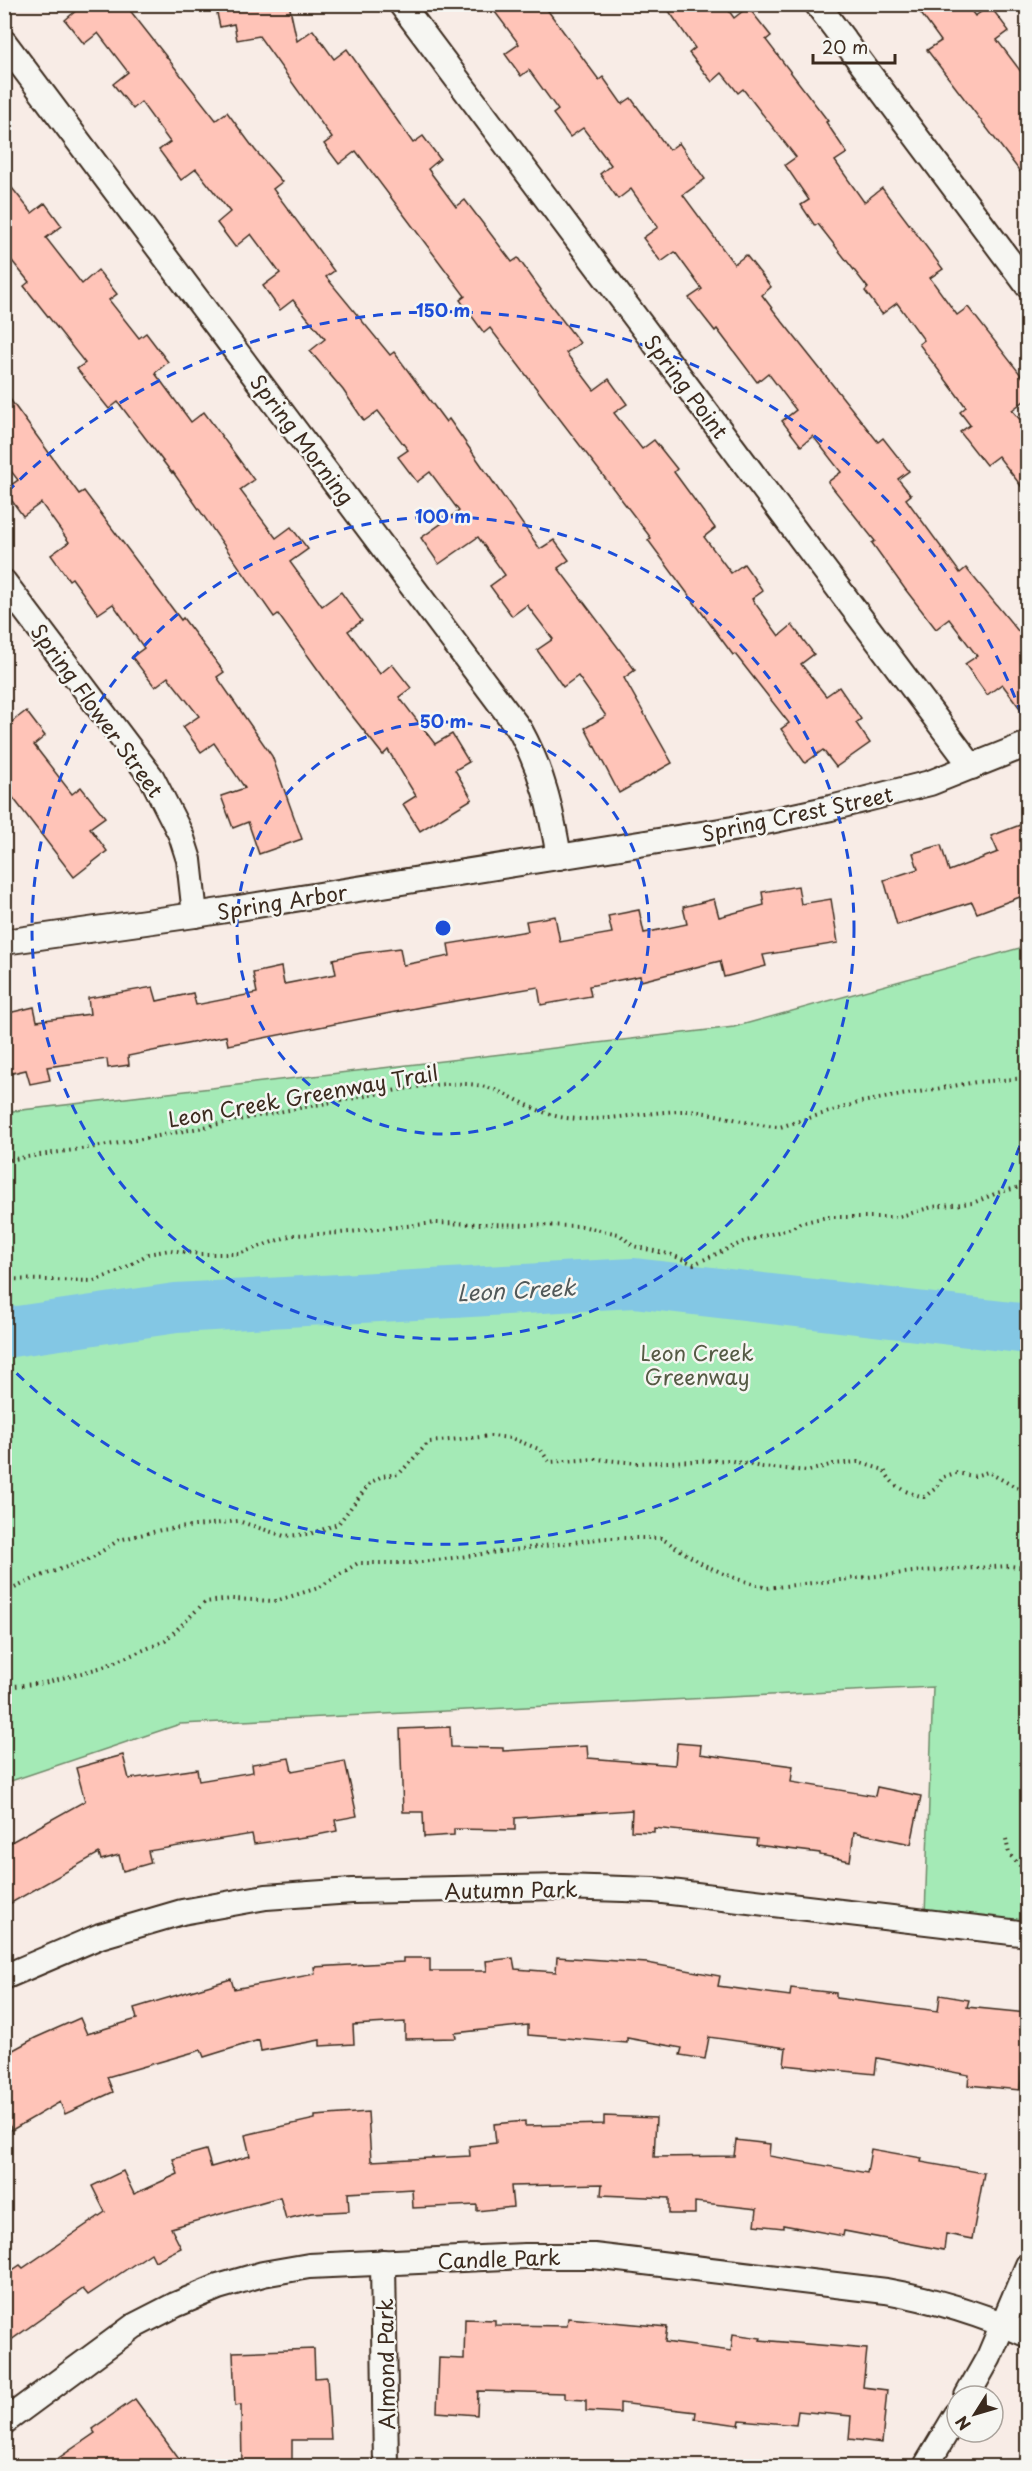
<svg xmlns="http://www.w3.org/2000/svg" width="1032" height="2471" font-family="'Playpen Sans',sans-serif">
  <rect width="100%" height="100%" fill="#f8ece6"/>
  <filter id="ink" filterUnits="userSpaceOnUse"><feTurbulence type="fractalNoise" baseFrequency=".0167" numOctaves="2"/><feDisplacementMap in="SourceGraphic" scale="12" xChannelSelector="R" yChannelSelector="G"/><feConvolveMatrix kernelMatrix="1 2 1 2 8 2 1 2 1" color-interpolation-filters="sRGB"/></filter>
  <g filter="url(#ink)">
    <!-- green -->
    <path fill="#a4eab6" stroke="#708a6a" stroke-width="1.5" d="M1027 946V1923L925 1915 933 1687 180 1724 5 1783V1112L734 1027Z"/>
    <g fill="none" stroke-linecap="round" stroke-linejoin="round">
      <!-- river -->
      <path stroke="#83c7e4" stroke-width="50" d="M4 1333 176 1308 634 1283 1028 1329"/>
    </g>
    <!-- building -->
    <g fill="#ffc4b8" stroke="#3b2a1e" stroke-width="1.5">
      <path d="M84 4H125L216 120 227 112 255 150 282 182 273 189 334 271 326 277 390 355 394 352 446 422 449 419 540 549 554 540 569 560 558 568 635 670 624 678 672 763 619 793 585 728 606 716 578 676 563 687 537 650 553 639 527 605 512 616 490 586 505 575 478 537 439 564 421 538 459 511 430 472 417 482 398 457 408 450 378 411 364 421 343 390 310 351 325 339 293 300 280 310 263 286 280 273 251 234 235 247 217 223 230 212 196 169 181 180 159 150 170 142 141 102 133 109 113 84 128 72 98 33 84 44 65 20Z"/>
      <path d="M215 4H289L297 41 313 30 334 59 347 49 413 143 423 136 440 159 428 169 456 207 465 200 512 262 518 258 541 290 540 291 580 343 566 353 594 390 609 379 627 404 614 413 642 449 654 440 677 469 674 472 715 528 704 537 731 573 744 564 763 591 752 599 779 636 792 625 814 654 801 664 826 696 839 687 861 719 856 723 870 743 836 767 823 750 805 763 781 729 789 723 735 654 733 655 648 540 651 538 490 328 484 333 460 300 465 296 356 151 339 164 324 144 332 138 259 36 237 40 234 24 220 27Z"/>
      <path d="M489 4H543L599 80 603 77 622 104 631 98 669 150 679 143 705 179 683 195 734 264 746 255 771 287 762 295 774 311 878 442 883 438 909 471 898 479 911 495 906 499 960 573 966 568 1028 643V719L1002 684 987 695 965 664 977 656 949 619 936 629 905 589 872 543 875 541 828 482 841 472 813 436 801 446 782 421 796 410 768 373 757 382 717 329 715 331 689 298 702 289 675 252 661 262 643 238 658 227 631 189 618 199 600 174 611 165 583 128 570 137 553 114 558 110 529 70 521 76 505 54 519 44Z"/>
      <path d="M664 4H724L734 18 748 7 771 36 766 40 828 121 826 122 847 153 835 161 864 202 882 188 943 269 930 278 957 315 968 307 1028 384V398L1012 410 1028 429V495L998 456 986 465 960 432 970 425 960 412 966 407 919 344 924 340 897 303 882 314 865 291 868 288 818 224 815 226 801 205 809 200 785 165 796 157 743 89 738 93 722 73 712 82 689 53 695 48Z"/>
      <path d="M914 4H966L975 16 990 6 1009 31 997 40 1028 81V182L927 50 941 41Z"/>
      <path d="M4 178 32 213 45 203 62 226 46 238 82 284 98 270 117 294 109 300 139 338 146 333 168 362 155 373 191 422 204 412 254 480 240 490 276 538 291 527 308 549 290 562 322 606 341 592 362 621 348 631 380 674 392 664 411 688 399 697 435 744 452 734 469 762 455 770 472 799 420 831 403 804 416 796 388 750 383 755 342 703 278 614 274 617 173 472 172 473 118 402 109 409 77 369 85 363 24 286 29 282 4 251Z"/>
      <path d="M4 391 79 494 84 491 181 620 183 618 224 672 217 677 272 756 302 839 259 854 248 822 233 828 221 796 245 788 214 743 201 752 183 727 199 716 168 677 155 687 132 657 144 648 113 604 98 614 72 578 69 580 51 555 69 542 41 503 23 516 4 490 18 480 4 462Z"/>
      <path d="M26 711 45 736 34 745 72 794 81 787 105 817 90 828 107 851 74 877 4 786V728Z"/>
      <path d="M1020 825 1028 844V894L977 913 972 902 897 925 884 880 918 869 913 853 941 845 949 871 998 852 991 836Z"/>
      <path d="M798 886 801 904 831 899 838 943 763 955 766 966 724 977 720 961 641 981 640 976 589 986 591 996 541 1005 538 987 421 1007 228 1045 226 1036 128 1056 129 1065 108 1068 107 1059 47 1067 50 1080 30 1084 26 1070 4 1075V1014L34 1007 37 1021 90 1014 88 998 153 987 157 1001 193 993 196 1005 257 993 253 973 281 967 284 984 336 974 333 959 361 953 400 948 403 965 450 956 448 944 528 931 526 921 555 916 560 942 612 933 608 916 639 910 644 933 687 924 683 907 714 899 719 917 764 905 762 892Z"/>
      <path d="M450 1727 451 1747 503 1748V1751L587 1746 588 1758 675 1765 677 1743 701 1745 700 1754 793 1766 791 1782 875 1796 877 1787 921 1796 911 1844 854 1832 850 1861 820 1855V1853L756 1845 757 1839 654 1828V1832L631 1831 632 1810 515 1818V1830L454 1829V1835L424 1837 423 1812H403L400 1729Z"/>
      <path d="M123 1755 129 1779 197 1769 199 1781 253 1772 252 1764 289 1758 292 1771 345 1761 357 1816 335 1820 337 1831 312 1836 254 1844 252 1834 148 1851 151 1863 123 1871 119 1855 101 1860 99 1853 4 1907V1846L85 1801 76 1768Z"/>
      <path d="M557 1957 647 1963 720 1976 718 1986 790 1996 791 1988 836 1993V1998L938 2011 940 1995 969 2000 967 2007 1027 2013 1020 2090 968 2085 969 2075 877 2058 875 2074 784 2065 786 2048 709 2037 705 2059 680 2055 682 2048 627 2038V2043L528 2035V2025L455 2033 456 2038 405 2039V2022L353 2025 354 2044 320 2046V2040L261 2051 259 2040 204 2057 201 2050 107 2077 113 2092 65 2114 60 2102 12 2130 4 2117V2055L35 2038 80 2018 87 2034 137 2019 134 2008 231 1979 234 1989 315 1974 314 1967 403 1962V1958H430V1971H487L486 1961 513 1958 515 1969 556 1972Z"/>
      <path d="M368 2112 371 2161 470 2156 469 2146 496 2143 494 2124 525 2121V2126L604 2124V2116L656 2118 654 2157 734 2156 736 2140 770 2144 769 2156 867 2173 871 2149 922 2158 921 2162 984 2173 972 2239 946 2234 944 2250 844 2231 843 2236 783 2225V2228L755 2225 757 2209 695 2202V2214H669V2198L601 2195 602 2184 511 2186 513 2207 477 2211V2205L413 2208 412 2189 348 2193 349 2211 311 2213 286 2219 280 2197 171 2228 181 2248 155 2261 151 2253 88 2295 83 2289 4 2345V2276L20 2265 23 2268 105 2212 92 2186 123 2171 134 2194 178 2174 173 2159 206 2150 211 2167 250 2156 245 2135 315 2119V2116Z"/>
      <path d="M568 2318 667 2327 665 2342 731 2351 733 2334 761 2338 760 2340 867 2349 863 2387 887 2390 882 2443 849 2439 851 2416 798 2411 796 2425 740 2420 739 2425 695 2419 696 2412 620 2403V2413L586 2411V2400L565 2399V2393L478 2391 477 2415 437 2412 439 2358 464 2359 465 2319 495 2320V2325L567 2326Z"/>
      <path d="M314 2349 315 2378 327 2377 331 2440H292V2466H242L241 2405 235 2406 233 2352Z"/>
      <path d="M135 2399 184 2466H47L95 2433 92 2429Z"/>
    </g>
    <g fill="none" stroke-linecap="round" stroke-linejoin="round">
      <!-- street casing -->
      <g stroke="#3b2a1e" stroke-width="28">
        <g id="street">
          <path d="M401 4 972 767"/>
          <path d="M817 4 1028 286"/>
          <path d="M4 42 520 730C543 772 551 810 559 857"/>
          <path d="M4 582 152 778 181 835 189 860 195 915"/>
          <path d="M4 942 195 915 733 829 831 808 930 783 1028 744"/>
          <path d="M4 1977 100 1936 182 1912 266 1897 352 1891 562 1887 654 1890 1028 1934"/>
          <path d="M383 2262 386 2466"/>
          <path d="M967 2396 989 2357 1028 2265"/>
          <path d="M4 2422 134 2326 175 2305 218 2287 263 2274 309 2266 525 2256H594L886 2291C936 2300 981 2314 1028 2335"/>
          <path d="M926 2466 957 2414"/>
        </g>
      </g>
      <!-- path -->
      <g stroke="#3b2a1e" stroke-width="4" stroke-dasharray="1.5 4.5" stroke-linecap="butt">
        <path d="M4 1161C46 1153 88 1149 130 1141 194 1130 258 1115 322 1104 366 1097 422 1082 466 1084 501 1085 526 1110 560 1117 601 1124 645 1111 687 1111 719 1112 748 1126 780 1127L861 1102 976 1082 1028 1078"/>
        <path d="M4 1279 94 1281 120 1271 148 1254 170 1250 200 1254H239L292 1235 340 1233 435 1223 581 1226 619 1234 633 1246 672 1255 694 1264 743 1242 792 1228 800 1223 827 1217H898L932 1207 973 1203 997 1193 1028 1185"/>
        <path d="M4 1593 38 1577 90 1559 119 1540 161 1530 238 1521 284 1536 310 1534 338 1524 370 1483 382 1476 399 1474 429 1442 491 1436 511 1438 541 1450 549 1462 596 1459 636 1463 728 1460 761 1467 809 1471 833 1464 858 1462 884 1470C895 1489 903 1491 924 1497L936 1488 943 1477 955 1473 974 1476 988 1472 1019 1489 1028 1485"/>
        <path d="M4 1687 44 1683 103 1667 165 1641 205 1602 232 1599 276 1601 318 1588 358 1563H414L605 1538H661L704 1565 737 1579 767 1588 922 1571 1010 1566 1028 1568"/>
        <path d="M1006 1839 1009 1854 1028 1874"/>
      </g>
      <!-- street -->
      <use href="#street" stroke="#f6f6f2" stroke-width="24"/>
    </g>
  </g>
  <!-- distance rings -->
  <g fill="none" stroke="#1d4ed8" stroke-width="3" stroke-dasharray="10 8">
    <circle cx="443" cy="928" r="206"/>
    <circle cx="443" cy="928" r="411"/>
    <path d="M1026 1129A617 617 0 0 1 7 1364M7 492A617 617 0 0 1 1026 727"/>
  </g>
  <g text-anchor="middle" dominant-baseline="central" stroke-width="5" stroke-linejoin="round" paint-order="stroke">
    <!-- street labels -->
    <g font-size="21" fill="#3b2a1e" stroke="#f6f6f2">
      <text transform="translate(687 386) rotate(53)">Spring Point</text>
      <text transform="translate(303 439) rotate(53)">Spring Morning</text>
      <text transform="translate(98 710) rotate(54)">Spring Flower Street</text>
      <text transform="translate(797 813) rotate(-12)">Spring Crest Street</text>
      <text transform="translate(282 901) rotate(-9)">Spring Arbor</text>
      <text transform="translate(303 1095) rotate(-10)">Leon Creek Greenway Trail</text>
      <text transform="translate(511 1889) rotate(-1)">Autumn Park</text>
      <text transform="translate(499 2258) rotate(-2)">Candle Park</text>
      <text transform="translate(385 2364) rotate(-91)">Almond Park</text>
    </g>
    <!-- park labels -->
    <g font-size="21" fill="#555a44" stroke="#f6f6f2">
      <text x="697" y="1352">Leon Creek<tspan x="697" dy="24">Greenway</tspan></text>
    </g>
    <!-- water labels -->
    <g font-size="22" font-style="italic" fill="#515959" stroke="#f6f6f2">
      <text transform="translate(516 1289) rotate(-3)">Leon Creek</text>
    </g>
  </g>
  <circle cx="443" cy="928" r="9" fill="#1d4ed8" stroke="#f6f6f2" stroke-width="3"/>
  <g font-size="18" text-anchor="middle" font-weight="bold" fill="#1d4ed8" stroke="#f6f6f2" stroke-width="5" stroke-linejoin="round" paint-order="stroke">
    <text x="443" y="317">150 m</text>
    <text x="443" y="523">100 m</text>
    <text x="443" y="728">50 m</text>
  </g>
  <!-- margin -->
  <rect width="1032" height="2471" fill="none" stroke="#f6f6f2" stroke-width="24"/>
  <rect x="12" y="12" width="1008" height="2447" fill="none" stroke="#3b2a1e" stroke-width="2" filter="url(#ink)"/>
  <!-- north arrow -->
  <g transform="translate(975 2414) rotate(233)"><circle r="28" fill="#f6f6f2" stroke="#aba49d" stroke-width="1.5"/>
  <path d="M0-4.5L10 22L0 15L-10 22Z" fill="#3b2a1e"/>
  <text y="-9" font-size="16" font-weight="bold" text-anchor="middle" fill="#3b2a1e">N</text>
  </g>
  <!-- scale -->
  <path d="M813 54v9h82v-9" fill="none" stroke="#3b2a1e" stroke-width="3"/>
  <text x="822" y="54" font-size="18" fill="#3b2a1e" stroke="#f6f6f2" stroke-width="4.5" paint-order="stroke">20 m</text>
</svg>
